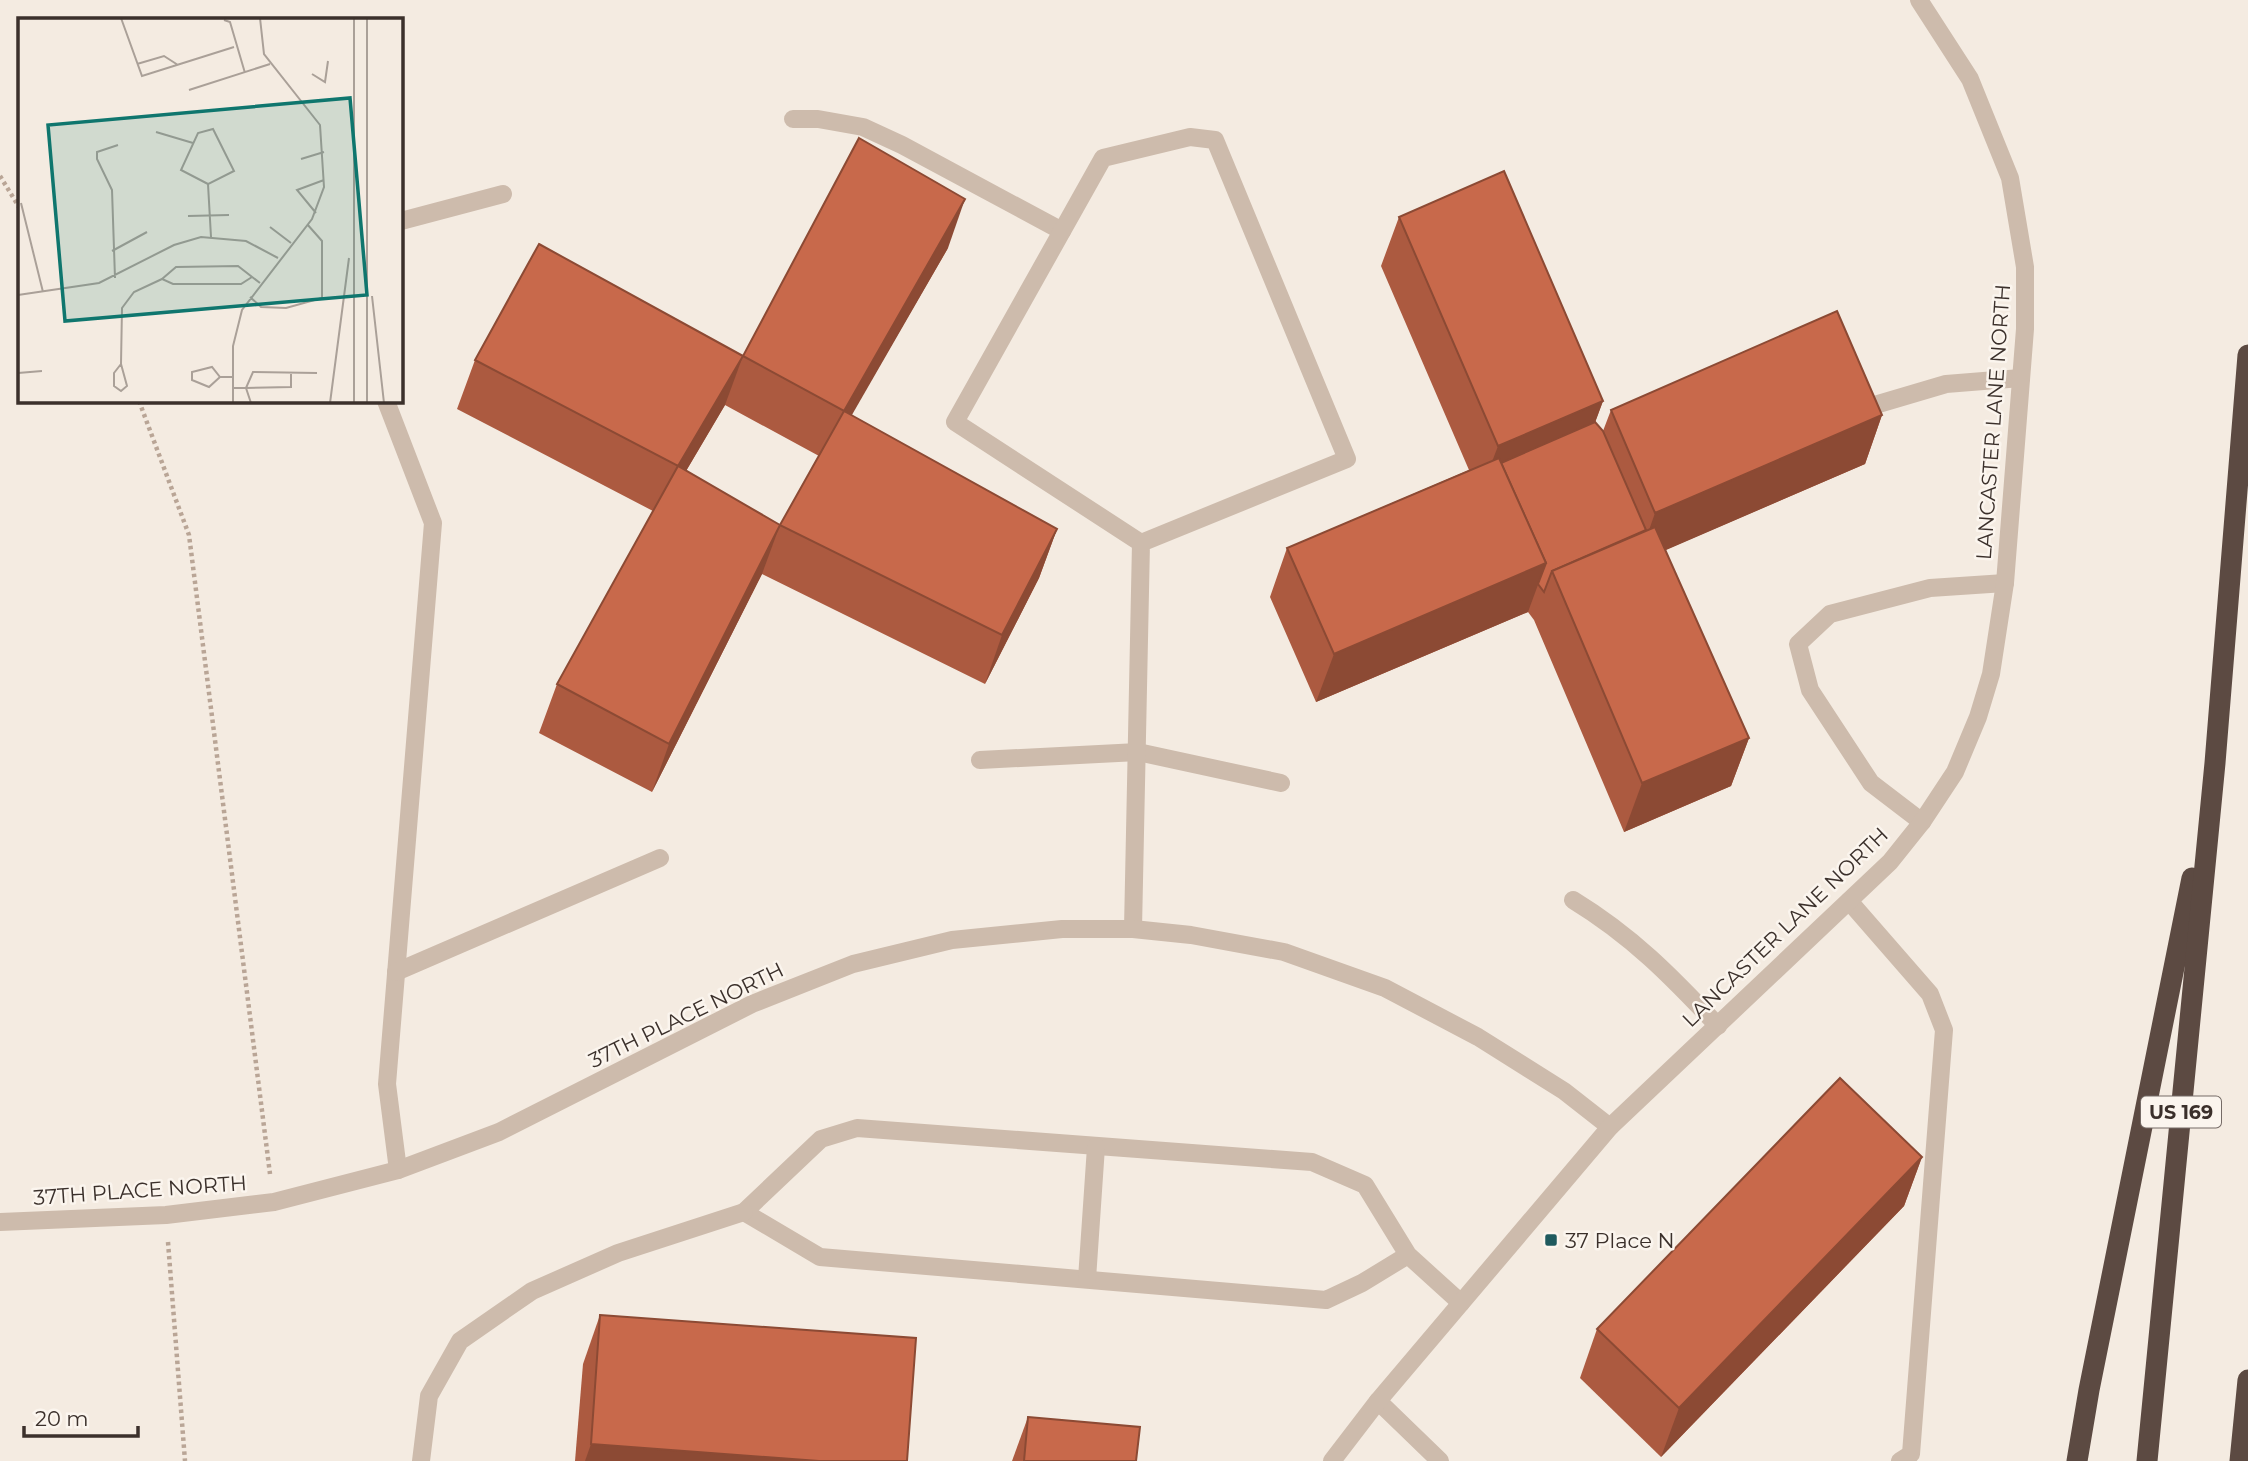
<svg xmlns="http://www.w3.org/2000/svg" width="2248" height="1461" font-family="Montserrat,sans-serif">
  <rect width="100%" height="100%" fill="#f4ebe1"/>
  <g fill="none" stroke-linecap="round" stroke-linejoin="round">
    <!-- path -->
    <g stroke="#b9a596" stroke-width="4.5" stroke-dasharray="3.5 3.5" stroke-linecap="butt">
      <path d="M0 176 19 207"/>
      <path d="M139 401 189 535 270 1174"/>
      <path d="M168 1242 185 1461"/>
    </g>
    <!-- service -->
    <g stroke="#cdbbac" stroke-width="18">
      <path d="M793 119H818L863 127 902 145 1062 231"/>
      <path d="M401 221 503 194"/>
      <path d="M386 401 433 523 387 1084 398 1170"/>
      <path d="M1858 410 1946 384 2021 378"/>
      <path d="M980 760 1138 752 1281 783"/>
      <path d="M1922 822 1871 783 1810 690 1798 644 1830 614 1930 588 2005 583"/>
      <path d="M1573 900C1632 936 1671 976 1718 1026"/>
      <path d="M1849 901 1930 994 1944 1030 1911 1454 1900 1461"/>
      <path d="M1133 929 1141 543 1347 459 1215 140 1190 137 1103 158 955 422 1141 543"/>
      <path d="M396 972 660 858"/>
      <path d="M1408 1255 1362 1283 1326 1300 820 1257 744 1212 821 1139 857 1128 1312 1162 1365 1185 1408 1255 1461 1303"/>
      <path d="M1087 1279 1096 1147"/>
      <path d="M1378 1401 1440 1461"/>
      <path d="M421 1461 429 1396 460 1341 532 1291 618 1253 744 1212"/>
    </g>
    <!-- minor -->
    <path stroke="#cdbbac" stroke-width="18" d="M0 1222 166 1215 274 1202 398 1170 499 1132 752 1004 853 964 952 940 1062 929H1133L1191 935 1284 952 1385 988 1478 1037 1564 1091 1610 1127"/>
    <!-- tertiary -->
    <path stroke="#cdbbac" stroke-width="18" d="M1332 1461 1378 1401 1610 1127 1890 862 1922 822 1955 772 1978 717 1991 674 2005 583 2025 329V267L2010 178 1970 79 1919 0"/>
    <!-- motorway -->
    <g stroke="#5c4a42" stroke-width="21">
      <path d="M2077 1461 2089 1390 2192 878"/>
      <path d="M2147 1461 2215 763 2248 355"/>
      <path d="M2240 1461 2248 1380"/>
    </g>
  </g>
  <!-- wall -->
  <g fill="#ac5a40" fill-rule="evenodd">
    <path d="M1399 217 1603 401 1595 422 1603 431 1611 410 1882 415 1865 464 1665 550 1749 738 1731 786 1624 832 1534 620 1528 612 1316 702 1270 597 1287 548 1469 470 1381 266Z"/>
    <path d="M948 248 851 415 1057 529 1039 578 985 684 762 574 652 792 539 733 557 684 653 511 457 409 475 360 743 356ZM725 405 819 456 780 525 686 471Z"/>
    <path d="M1922 1157 1904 1206 1661 1457 1580 1378 1597 1329Z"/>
    <path d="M600 1315 907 1461H575L583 1364Z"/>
    <path d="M1028 1417 1136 1461H1012Z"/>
  </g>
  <!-- shaded-wall -->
  <g fill="#8c4a34">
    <path d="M965 199 948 248 826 460 844 411Z"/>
    <path d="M743 356 725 405 660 515 678 466Z"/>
    <path d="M1603 401 1585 450 1490 467 1498 446Z"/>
    <path d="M1882 415 1865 464 1643 560 1642 550 1655 513Z"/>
    <path d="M780 525 762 574 652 792 669 744Z"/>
    <path d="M1057 529 1039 578 985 684 1002 635Z"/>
    <path d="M1546 563 1528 612 1316 702 1334 654Z"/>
    <path d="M1749 738 1731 786 1624 832 1642 783Z"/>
    <path d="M1922 1157 1904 1206 1661 1457 1679 1408Z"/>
    <path d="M591 1444 819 1461H585Z"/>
  </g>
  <!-- building -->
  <g fill="#c8694b" stroke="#8c4a34" stroke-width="2">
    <path d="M859 138 965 199 844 411 743 356Z"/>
    <path d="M1504 171 1603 401 1498 446 1399 217Z"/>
    <path d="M539 244 743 356 678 466 475 360Z"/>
    <path d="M1837 311 1882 415 1655 513 1611 410Z"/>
    <path d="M844 411 1057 529 1002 635 780 525 669 744 557 684 678 466 780 525Z"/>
    <path d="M1595 422 1603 431 1646 530 1552 571 1544 592 1538 584 1546 563 1501 463Z"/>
    <path d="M1499 458 1546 563 1334 654 1287 548Z"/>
    <path d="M1655 527 1749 738 1642 783 1552 571Z"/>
    <path d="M1840 1078 1922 1157 1679 1408 1597 1329Z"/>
    <path d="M600 1315 916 1338 907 1461H819L591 1444Z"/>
    <path d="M1028 1417 1140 1427 1136 1461H1024Z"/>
  </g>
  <!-- markers -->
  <rect fill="#1f5a5e" stroke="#fbf5ee" stroke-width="2.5" x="1544" y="1233" width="14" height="14" rx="3.5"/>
  <g text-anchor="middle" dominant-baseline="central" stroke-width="5" stroke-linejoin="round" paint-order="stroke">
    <!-- shield labels -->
    <rect fill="#fbf5ee" stroke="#756b66" stroke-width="2" x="2141" y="1096.5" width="80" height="31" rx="5"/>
    <g font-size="19" font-weight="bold" fill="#3b302b">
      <text x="2181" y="1112">US 169</text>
    </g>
    <!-- street labels -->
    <g font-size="21" fill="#3b302b" stroke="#fbf5ee">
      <text transform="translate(1993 422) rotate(-86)">LANCASTER LANE NORTH</text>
      <text transform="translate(1785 927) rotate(-44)">LANCASTER LANE NORTH</text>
      <text transform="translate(686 1015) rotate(-26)">37TH PLACE NORTH</text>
      <text transform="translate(140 1190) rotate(-4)">37TH PLACE NORTH</text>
    </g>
    <!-- poi labels -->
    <g font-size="21" fill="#3b302b" stroke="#fbf5ee" text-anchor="start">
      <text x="1565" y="1240">37 Place N</text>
    </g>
  </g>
  <!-- overview -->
  <g transform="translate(18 18)">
    <rect width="385" height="385" fill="#f4ebe1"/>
    <path fill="none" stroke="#aaa098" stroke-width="2" d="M103 0 124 58 216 29M336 0V385M206 2 212 4 227 55M119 46 146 38 160 47M294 56 307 64 310 43M171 72 252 46M138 114 175 125M283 141 306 134M190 166 163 152 180 115 195 111 216 153 190 166 193 219M3 185 25 274M298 195 279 172 306 162M170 198 211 197M252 209 273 225M94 233 129 214M234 259 223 266H155L144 261 158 249 220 248 242 265M97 260 94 172 79 141V134L100 127M0 277 81 265 156 227 183 219 228 223 260 240M354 278 366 385M232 279 243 289 268 290 304 280V223L289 206M103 346 109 368 103 373 96 368V355L103 346 104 290 116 274 144 261M0 355 24 353M202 359 191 369 174 362V354L194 349 202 359H215M215 370H228L235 354 299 355M215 385V328L224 292 294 201 306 169 302 107 246 36 242 0M233 385 228 370 273 369V354M312 385 331 240M349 385V0"/>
    <path fill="#0f766e" fill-opacity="0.15" stroke="#0f766e" stroke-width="3.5" d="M332 80 349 277 47 303 30 107Z"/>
    <rect width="385" height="385" fill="none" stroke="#3b302b" stroke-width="3.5"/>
  </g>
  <!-- scale -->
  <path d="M24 1426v10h114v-10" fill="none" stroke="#3b302b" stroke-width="3.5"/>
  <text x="35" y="1426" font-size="21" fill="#3b302b" stroke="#fbf5ee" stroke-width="5" paint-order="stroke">20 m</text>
</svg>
